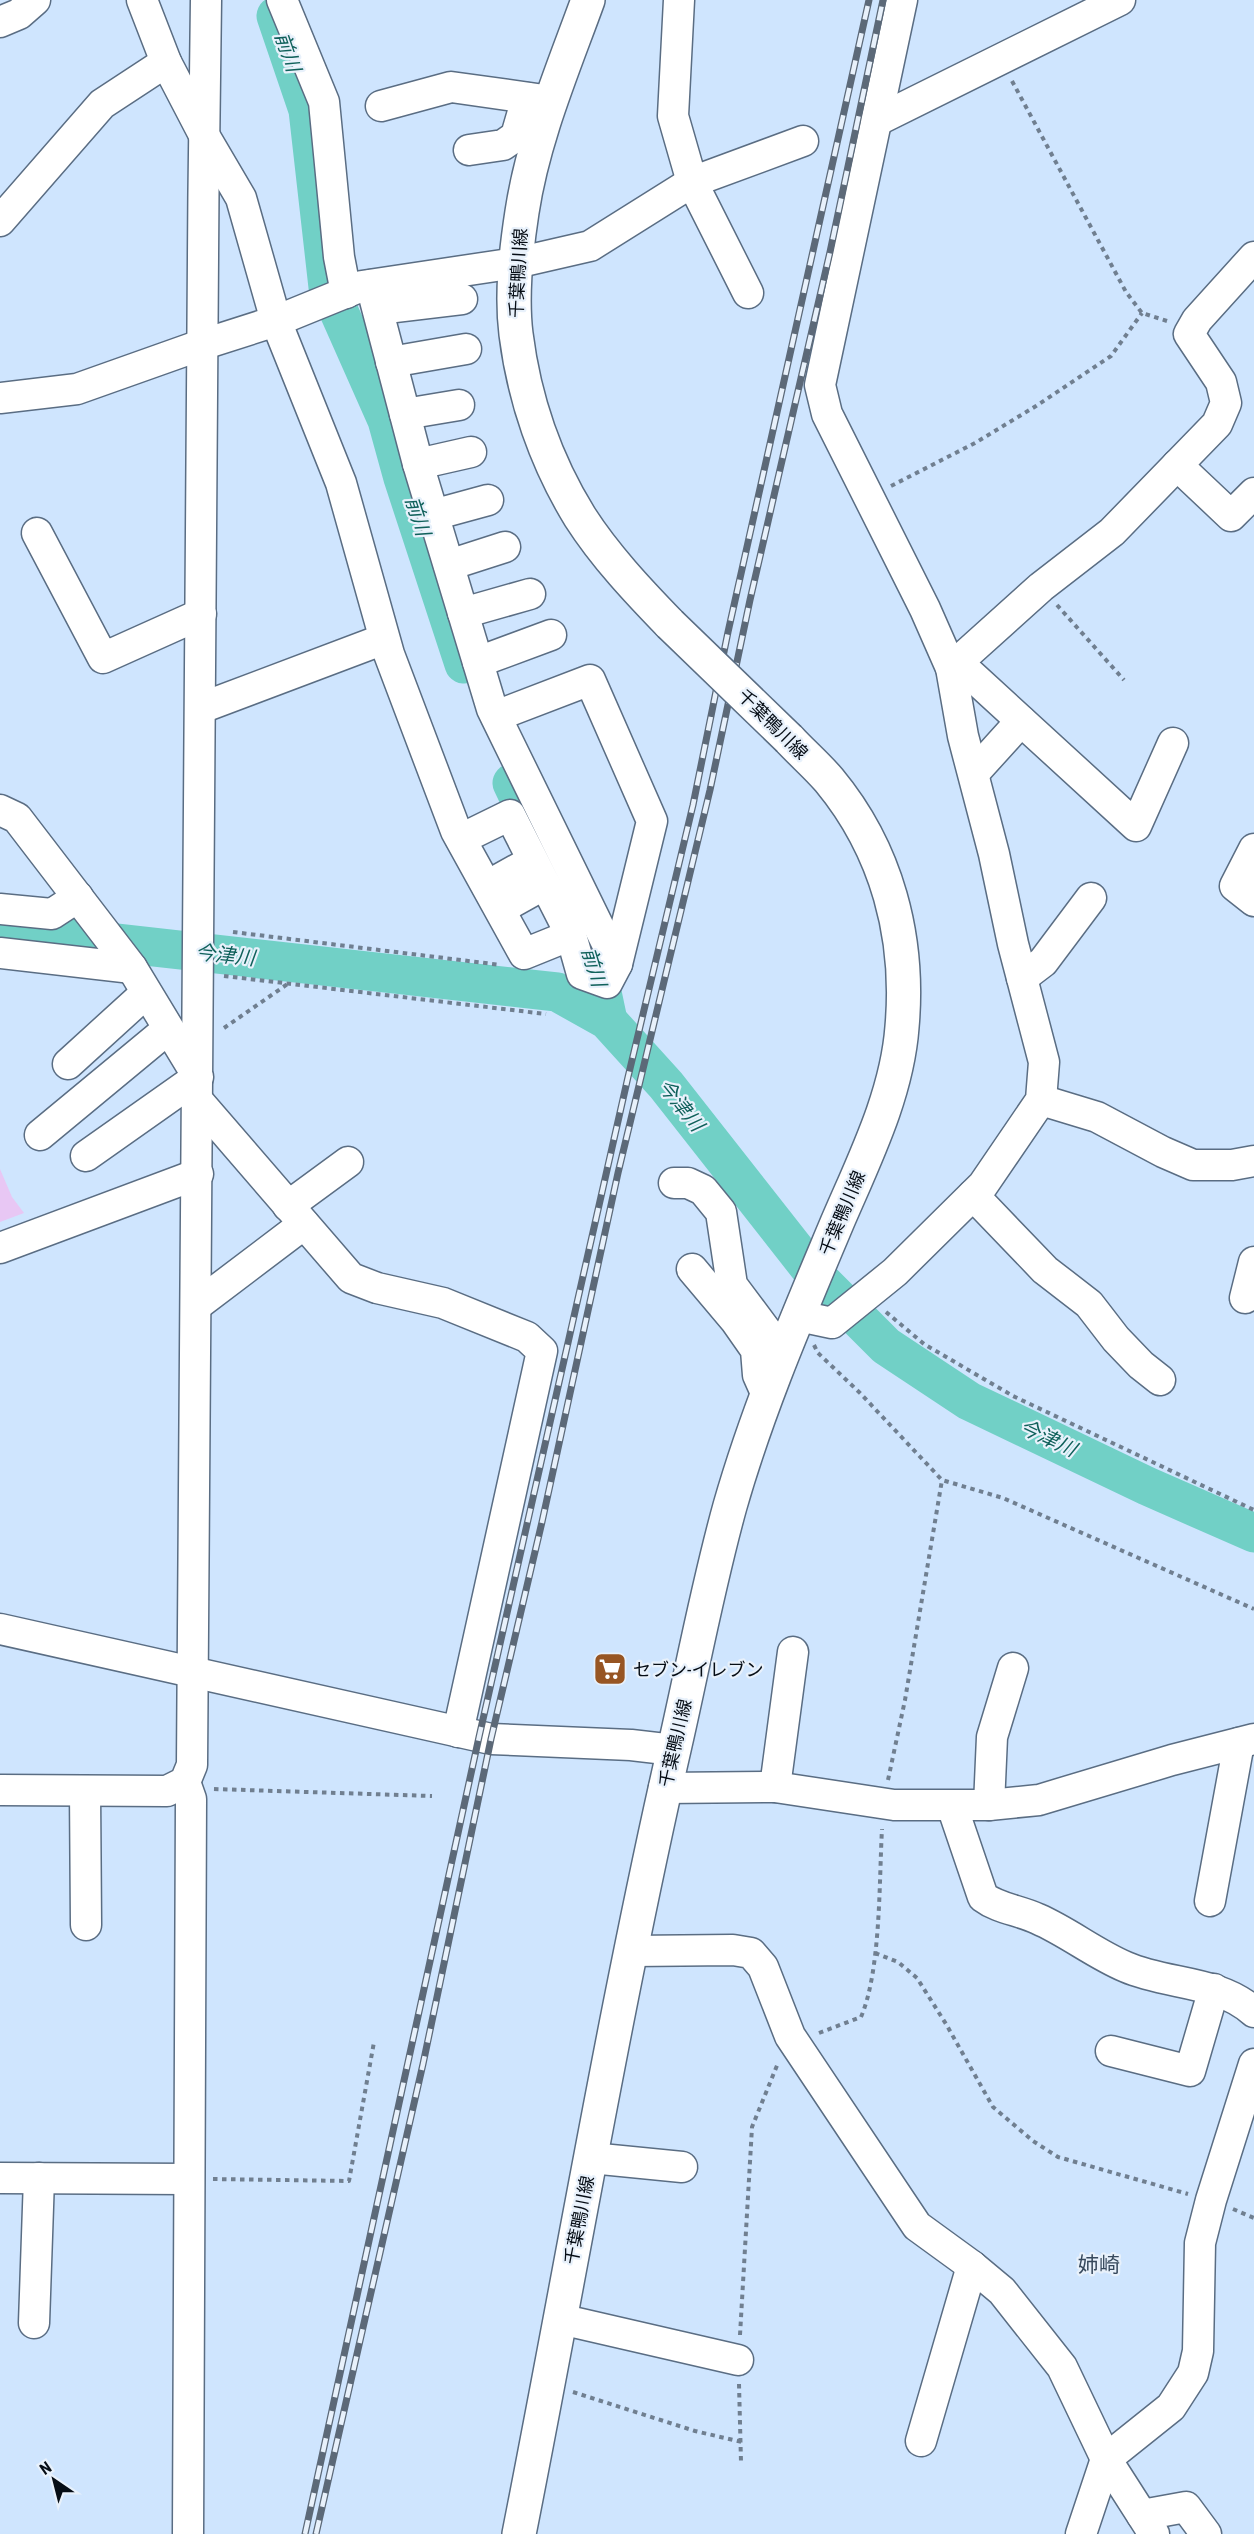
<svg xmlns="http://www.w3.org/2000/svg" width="1254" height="2534" font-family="'Roboto Condensed','Noto Sans JP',sans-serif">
  <rect width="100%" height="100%" fill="#cfe5fe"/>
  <!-- green -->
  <path fill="#e8c7f4" d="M0 1169 12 1197 24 1213 0 1222Z"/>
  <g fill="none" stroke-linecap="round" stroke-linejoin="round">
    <!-- river -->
    <g stroke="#71d0c6" stroke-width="39">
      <path d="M276 16 308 110 328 287 387 420 403 478 464 664"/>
      <path d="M512 783 595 959 607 1016"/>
      <path d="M0 930 557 992 607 1020 666 1085 816 1276 886 1346 969 1401 1147 1486 1254 1533"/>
    </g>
    <!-- minor casing -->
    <g stroke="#5a6d83" stroke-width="33">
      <g id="minor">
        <path d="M142 0 166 62 204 135 241 198 276 321 341 483 389 654 456 831 524 954 571 935"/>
        <path d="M282 0 324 102 339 257 346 293"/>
        <path d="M679 0 673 116 692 182 748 293"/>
        <path d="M0 22 19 14 35 0"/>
        <path d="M381 106 451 87 551 101"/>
        <path d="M876 121 1120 0"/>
        <path d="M469 150 503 145 516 136 527 98"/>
        <path d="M0 221 102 104 166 62"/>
        <path d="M371 285 418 464 492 709 617 964"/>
        <path d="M378 309 462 299"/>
        <path d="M391 362 466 349"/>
        <path d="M0 398 77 389 201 345 276 321 362 286 516 263 590 246 692 182 803 141"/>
        <path d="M405 414 459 405"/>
        <path d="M418 464 471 452"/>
        <path d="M1177 465 1231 516 1254 493"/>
        <path d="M433 515 488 500"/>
        <path d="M37 533 103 658 201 614"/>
        <path d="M449 565 505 547"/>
        <path d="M463 613 530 594"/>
        <path d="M478 662 551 635"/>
        <path d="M957 662 1136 826 1173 743"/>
        <path d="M951 668 1041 587 1112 532 1217 424 1226 403 1221 382 1189 334 1197 320 1254 257"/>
        <path d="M201 708 384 639"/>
        <path d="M974 773 1021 721"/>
        <path d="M0 810 17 818 132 968 198 1077 86 1156"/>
        <path d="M461 839 510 815 571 935 582 974 607 983 617 964 652 821 590 680 496 716"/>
        <path d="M1254 849 1235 886 1254 901"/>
        <path d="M487 886 532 861"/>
        <path d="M0 909 52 914 78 897"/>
        <path d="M500 909 545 884"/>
        <path d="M0 953 132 968"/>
        <path d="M1022 978 1043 962 1091 898"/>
        <path d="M68 1064 146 993"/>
        <path d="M1041 1100 1097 1117 1163 1152 1193 1165H1232L1254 1161"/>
        <path d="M199 1102 351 1278 377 1288 443 1303 527 1337 542 1351 458 1732"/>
        <path d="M40 1135 168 1029"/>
        <path d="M674 1183H688L703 1190 721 1212 732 1285 782 1352"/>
        <path d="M973 1195 1045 1270 1089 1304 1116 1339 1141 1365 1160 1380"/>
        <path d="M288 1206 348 1162"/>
        <path d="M0 1248 198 1174"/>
        <path d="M692 1269 735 1320 756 1350 758 1375 766 1393"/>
        <path d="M1245 1298 1254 1262"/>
        <path d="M197 1305 304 1224"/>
        <path d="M799 1316 832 1323 895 1272 983 1185 1041 1100 1044 1062 1013 944 994 854 963 736 951 668 925 609 827 414 820 385 902 0"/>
        <path d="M0 1629 491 1739 631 1745 674 1750"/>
        <path d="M185 1782 191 1799 188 2534"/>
        <path d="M775 1787 793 1652"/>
        <path d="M664 1788 775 1787 894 1805H989L1039 1800 1172 1760 1254 1739"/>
        <path d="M0 1790 167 1791 185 1782 192 1765C201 1176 197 588 206 0"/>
        <path d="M85 1791 86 1925"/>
        <path d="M989 1805 992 1737 1013 1668"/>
        <path d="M952 1806 983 1897C999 1909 1019 1910 1038 1919 1068 1932 1095 1954 1126 1967 1167 1985 1219 1980 1254 2012"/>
        <path d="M1210 1901 1239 1743"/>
        <path d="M631 1951 733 1950 751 1953 763 1967 790 2036 917 2226 972 2266 1002 2291 1062 2367 1106 2459 1154 2534"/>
        <path d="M1111 2051 1190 2071 1214 1989"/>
        <path d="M591 2158 682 2167"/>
        <path d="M0 2178 188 2179"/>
        <path d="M560 2319 738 2360"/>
        <path d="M34 2323 39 2178"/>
        <path d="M921 2441 972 2266"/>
        <path d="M1142 2515 1186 2507 1206 2534"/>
        <path d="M1081 2534 1106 2459 1171 2407 1193 2373 1198 2351 1200 2243 1211 2200 1254 2064"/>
      </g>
    </g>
    <!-- major casing -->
    <g stroke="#5a6d83" stroke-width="36">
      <g id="major">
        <path d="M588 0C563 69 533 139 522 212 516 251 511 294 516 334 524 398 546 462 580 517 605 556 638 591 670 624"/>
        <path d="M519 2534C571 2271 615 2007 675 1745 693 1666 708 1585 730 1506 758 1408 798 1316 837 1223 864 1160 897 1095 902 1027 910 937 887 850 829 780 817 766 802 753 789 739"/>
      </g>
    </g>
    <!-- path -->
    <g stroke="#707f90" stroke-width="4" stroke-dasharray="4.5 4.5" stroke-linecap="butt">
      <path d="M1012 81 1126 292 1142 313 1167 321"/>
      <path d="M891 486 975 443 1036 406 1111 356 1142 313"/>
      <path d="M1057 605 1124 680"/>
      <path d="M233 932 501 965"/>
      <path d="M224 976 546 1014"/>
      <path d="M224 1028 289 983"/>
      <path d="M886 1312 924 1344 1013 1396 1254 1510"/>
      <path d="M814 1345 818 1353 860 1393 942 1480 1003 1498 1254 1609"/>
      <path d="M888 1780 905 1700 942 1480"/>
      <path d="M214 1789 432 1796"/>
      <path d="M875 1953 898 1962 917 1978 946 2024 993 2107 1033 2141 1058 2157 1188 2194"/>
      <path d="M819 2033 861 2017C881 1970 879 1882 882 1829"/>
      <path d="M213 2179 349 2181 374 2042"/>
      <path d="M1233 2209 1254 2218"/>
      <path d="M740 2335 752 2127 778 2063"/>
      <path d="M739 2384 741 2462"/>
      <path d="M573 2392 695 2431 742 2442"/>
    </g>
    <!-- minor -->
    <use href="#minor" stroke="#fff" stroke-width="30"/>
    <!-- major -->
    <use href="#major" stroke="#fff" stroke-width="33"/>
    <!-- rail casing -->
    <g stroke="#5c6978" stroke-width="7">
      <g id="rail">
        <path d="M305 2534 479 1737 628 1077 693 805 728 632 869 0"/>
        <path d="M316 2534 423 2064 491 1739 542 1522 618 1173 710 790 750 600 830 252 883 0"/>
      </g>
    </g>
    <!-- rail -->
    <use href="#rail" stroke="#e8f1fb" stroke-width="4.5" stroke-dasharray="14" stroke-linecap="butt"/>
    <!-- major-bridge casing -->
    <g stroke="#5a6d83" stroke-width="36" stroke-linecap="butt">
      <path id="major-bridge" d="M670 624 789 739"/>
    </g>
    <!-- major-bridge -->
    <use href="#major-bridge" stroke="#fff" stroke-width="33"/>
  </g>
  <!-- icons -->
  <defs>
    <g id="supermarket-square" transform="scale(1.725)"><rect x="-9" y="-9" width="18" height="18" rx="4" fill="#975523" stroke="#e8f1fb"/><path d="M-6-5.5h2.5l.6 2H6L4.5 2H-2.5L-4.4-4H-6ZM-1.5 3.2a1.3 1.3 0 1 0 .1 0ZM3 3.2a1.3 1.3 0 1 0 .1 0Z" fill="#fff"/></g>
  </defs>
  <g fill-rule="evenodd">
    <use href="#supermarket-square" x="610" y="1669"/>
  </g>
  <g text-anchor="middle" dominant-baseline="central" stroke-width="4.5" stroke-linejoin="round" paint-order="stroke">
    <!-- street labels -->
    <g font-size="18" fill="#060d15" stroke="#e8f1fb">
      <text transform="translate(518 273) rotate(-87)">千葉鴨川線</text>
      <text transform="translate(773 724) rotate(45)">千葉鴨川線</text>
      <text transform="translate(842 1213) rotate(-67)">千葉鴨川線</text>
      <text transform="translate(675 1743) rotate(-77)">千葉鴨川線</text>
      <text transform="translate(579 2220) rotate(-79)">千葉鴨川線</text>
    </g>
    <!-- poi labels -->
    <g font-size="18" fill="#060d15" stroke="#e8f1fb" text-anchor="start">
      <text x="633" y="1669">セブン-イレブン</text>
    </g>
    <!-- water labels -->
    <g font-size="20" font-style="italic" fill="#10615b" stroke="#e8f1fb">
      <text transform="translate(288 52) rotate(71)">前川</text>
      <text transform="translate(418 516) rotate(72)">前川</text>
      <text transform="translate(225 955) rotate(6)">今津川</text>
      <text transform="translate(594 967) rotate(73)">前川</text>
      <text transform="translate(681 1105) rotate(51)">今津川</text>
      <text transform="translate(1048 1438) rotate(25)">今津川</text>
    </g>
    <!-- quarter labels -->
    <g font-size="21" fill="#37495d" stroke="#e8f1fb">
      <text x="1099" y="2265">姉崎</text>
    </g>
  </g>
  <!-- north arrow -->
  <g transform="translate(54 2480) rotate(325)" stroke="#e8f1fb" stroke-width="4.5" paint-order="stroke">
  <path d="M0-4.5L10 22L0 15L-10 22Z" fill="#060d15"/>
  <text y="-9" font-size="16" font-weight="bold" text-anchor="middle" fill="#060d15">N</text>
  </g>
</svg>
